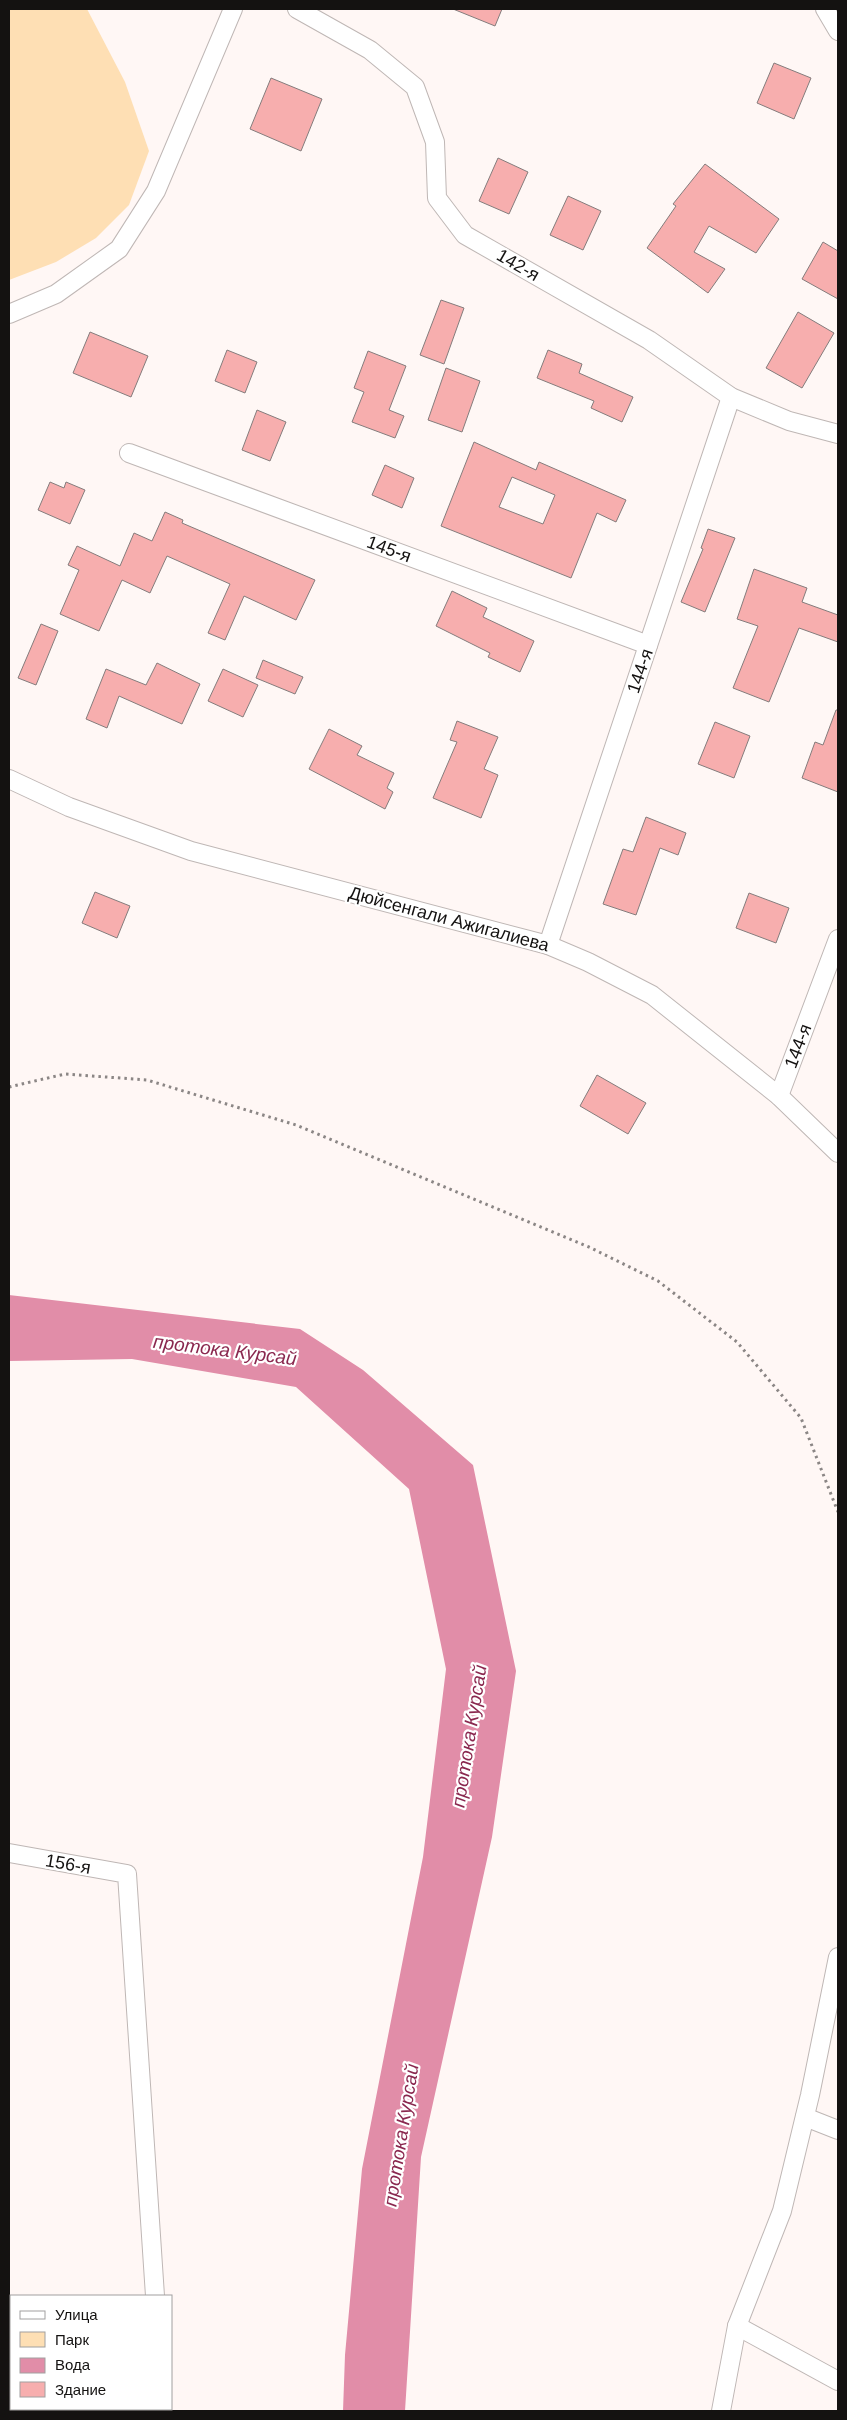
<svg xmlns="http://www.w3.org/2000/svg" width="847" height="2420" font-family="Arial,sans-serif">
  <rect width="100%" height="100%" fill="#fff7f5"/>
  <!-- green -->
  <path fill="#fedfb4" d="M9 9H87L125 82 149 151 129 205 96 238 56 262 9 280Z"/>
  <!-- water -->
  <path fill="#e18da8" d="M9 1295 300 1329 363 1370 473 1465 516 1671 492 1837 421 2157 405 2411H343L345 2355 362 2169 423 1857 446 1669 409 1489 296 1387 132 1359 9 1361Z"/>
  <!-- building -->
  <g fill="#f7aeae" stroke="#847c7c" fill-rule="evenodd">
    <path d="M453 9H502L495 26Z"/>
    <path d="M774 63 811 78 794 119 757 103Z"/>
    <path d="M271 78 322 99 301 151 250 129Z"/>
    <path d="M498 158 528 172 509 214 479 201Z"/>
    <path d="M705 164 779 219 756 253 709 226 694 252 725 269 708 293 647 248 676 206 673 204Z"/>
    <path d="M568 196 601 211 583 250 550 235Z"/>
    <path d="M823 242 838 251V299L802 279Z"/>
    <path d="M441 300 464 308 444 364 420 355Z"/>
    <path d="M798 312 834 333 802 388 766 368Z"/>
    <path d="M90 332 148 356 131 397 73 373Z"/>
    <path d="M227 350 257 362 245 393 215 381Z"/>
    <path d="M548 350 582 364 579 373 633 397 622 422 591 408 594 401 537 378Z"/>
    <path d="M368 351 406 366 389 410 404 416 395 438 352 422 364 392 354 388Z"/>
    <path d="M446 368 480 381 462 432 428 420Z"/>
    <path d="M257 410 286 422 270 461 242 450Z"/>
    <path d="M474 442 536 470 539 462 626 500 616 522 597 513 571 578 441 526ZM512 477 555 495 543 524 499 507Z"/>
    <path d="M385 465 414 478 402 508 372 495Z"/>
    <path d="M50 482 64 488 66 482 85 490 70 524 38 510Z"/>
    <path d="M165 512 183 520 182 523 315 580 296 620 244 596 225 640 208 633 230 584 167 556 150 593 122 580 99 631 60 614 79 570 68 565 77 546 120 566 134 533 152 541Z"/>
    <path d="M708 529 735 538 705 612 681 602 703 549 701 548Z"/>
    <path d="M754 569 807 588 802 602 838 615V642L799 628 769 702 733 688 758 626 737 619Z"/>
    <path d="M452 591 487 608 483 617 534 641 520 672 488 657 490 653 436 626Z"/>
    <path d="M41 624 58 631 36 685 18 678Z"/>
    <path d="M263 660 303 677 295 694 256 678Z"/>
    <path d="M157 663 200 684 182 724 119 696 107 728 86 719 106 669 146 685Z"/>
    <path d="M223 669 258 685 243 717 208 701Z"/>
    <path d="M836 710H838V792L802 778 815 742 823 745Z"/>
    <path d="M457 721 498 737 484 769 498 775 481 818 433 798 457 742 450 740Z"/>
    <path d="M715 722 750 736 734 778 698 764Z"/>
    <path d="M329 729 362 746 357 755 394 773 387 788 393 792 385 809 309 769Z"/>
    <path d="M646 817 686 833 678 855 660 848 636 915 603 904 623 849 633 852Z"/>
    <path d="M95 892 130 906 117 938 82 923Z"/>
    <path d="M749 893 789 908 776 943 736 928Z"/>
    <path d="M597 1075 646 1103 628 1134 580 1106Z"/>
  </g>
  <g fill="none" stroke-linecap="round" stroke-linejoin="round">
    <!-- minor casing -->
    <g stroke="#bfb7b5" stroke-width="20">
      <g id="minor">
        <path d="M297 9 370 50 415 87 435 142 437 198 465 235 649 340 731 397 789 421 838 434"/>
        <path d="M825 9 838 31"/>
        <path d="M9 314 56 294 119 249 156 191 233 9"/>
        <path d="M129 453 648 645"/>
        <path d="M9 779 69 807 191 851 548 945 588 962 652 995 779 1096 838 1153"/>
        <path d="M548 945 731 397"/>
        <path d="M779 1096 838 939"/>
        <path d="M9 1853 127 1874 155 2296"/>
        <path d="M805 2117 838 2130"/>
        <path d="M737 2326 838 2381"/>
        <path d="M120 2411 121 2409"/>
        <path d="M721 2411 737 2326 782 2211 810 2095 838 1957"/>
      </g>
    </g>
    <!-- path -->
    <path stroke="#8b8685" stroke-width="3" stroke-dasharray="2.5 4" stroke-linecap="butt" d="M9 1087 65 1074 147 1080 296 1125 589 1247 658 1281 737 1342 801 1418 838 1512"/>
    <!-- minor -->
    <use href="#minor" stroke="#fff" stroke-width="18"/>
  </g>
  <g text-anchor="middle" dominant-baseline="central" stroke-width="4.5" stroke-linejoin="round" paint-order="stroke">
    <!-- street labels -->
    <g font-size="18" fill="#141211" stroke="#fff">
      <text transform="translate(518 265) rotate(30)">142-я</text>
      <text transform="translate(389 549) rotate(20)">145-я</text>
      <text transform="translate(640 671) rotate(-71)">144-я</text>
      <text transform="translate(449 919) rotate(15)">Дюйсенгали Ажигалиева</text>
      <text transform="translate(798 1046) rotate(-69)">144-я</text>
      <text transform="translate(68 1864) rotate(10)">156-я</text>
    </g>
    <!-- water labels -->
    <g font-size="19" font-style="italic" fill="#8a284f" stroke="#fff">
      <text transform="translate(225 1350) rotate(7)">протока Курсай</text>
      <text transform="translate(469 1736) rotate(-81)">протока Курсай</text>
      <text transform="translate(401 2135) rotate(-81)">протока Курсай</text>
    </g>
  </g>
  <!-- border -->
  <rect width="847" height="2420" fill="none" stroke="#141211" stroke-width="20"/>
  <!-- legend -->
  <rect x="10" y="2295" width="162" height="115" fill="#ffffff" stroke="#a1a0a0"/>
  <rect x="20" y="2311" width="25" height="8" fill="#ffffff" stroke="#a1a0a0"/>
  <text x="55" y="2320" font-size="15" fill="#141211">Улица</text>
  <rect x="20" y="2332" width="25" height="15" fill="#fedfb4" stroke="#a1a0a0"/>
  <text x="55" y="2345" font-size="15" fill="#141211">Парк</text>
  <rect x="20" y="2358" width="25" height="15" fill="#e18da8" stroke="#a1a0a0"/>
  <text x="55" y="2370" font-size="15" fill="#141211">Вода</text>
  <rect x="20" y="2382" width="25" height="15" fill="#f7aeae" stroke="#a1a0a0"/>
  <text x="55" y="2395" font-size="15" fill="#141211">Здание</text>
</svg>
